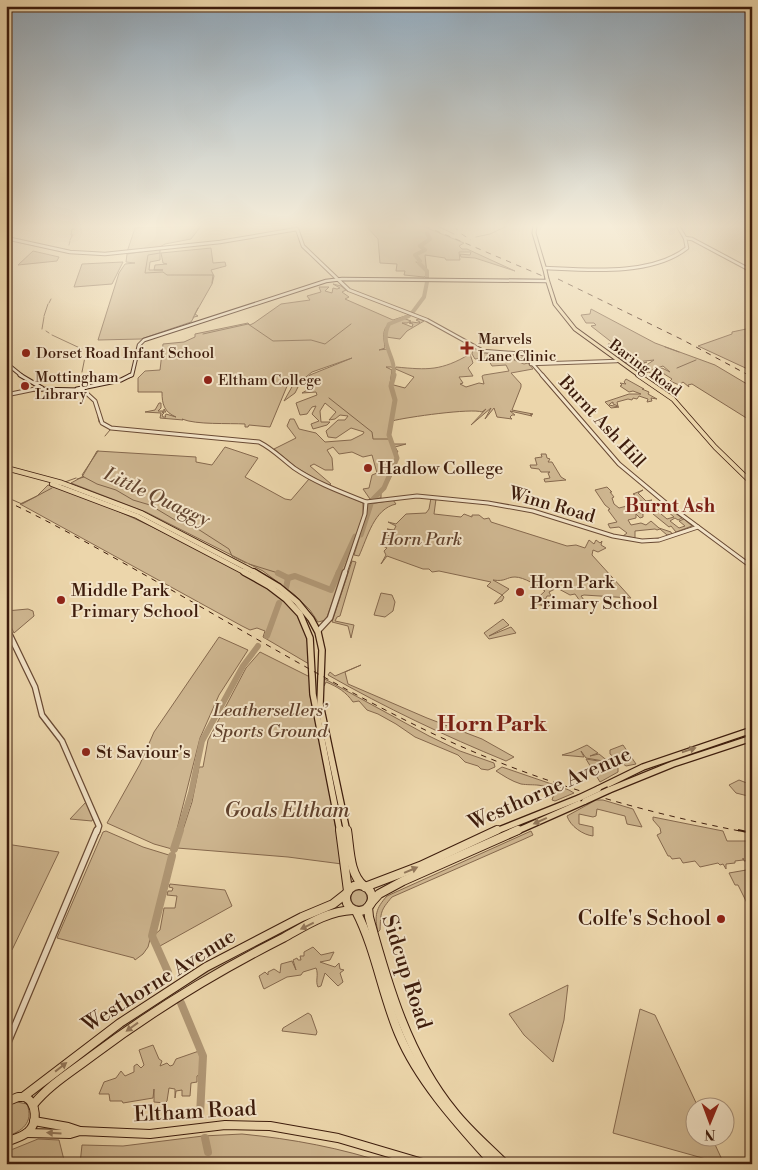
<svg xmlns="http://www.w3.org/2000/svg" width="758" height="1170" font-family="'Libre Bodoni',serif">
  <rect width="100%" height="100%" fill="#ecd6ab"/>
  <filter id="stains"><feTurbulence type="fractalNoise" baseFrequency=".004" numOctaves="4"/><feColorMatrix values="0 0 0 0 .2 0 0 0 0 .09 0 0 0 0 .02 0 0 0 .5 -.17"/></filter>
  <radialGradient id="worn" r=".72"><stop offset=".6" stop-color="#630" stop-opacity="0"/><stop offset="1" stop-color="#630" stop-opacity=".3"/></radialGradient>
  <!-- green -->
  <g fill="#ceb690" stroke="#86694e" fill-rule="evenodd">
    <path d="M201 226 191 239 165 244 158 248 127 252 135 228Z"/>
    <path d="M366 226H422L464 243 459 246 462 249H467L515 271 475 258 461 257 460 254 470 255 471 252H459L460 260H446L445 258 425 255 427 275 424 277 404 275 405 271H396L397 264 380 263 378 239Z"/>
    <path d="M211 248 213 263 225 262 226 266 211 270 214 276 212 284 195 314 198 316 194 317 191 322 141 339 98 340 119 273 125 264 135 263 126 262 127 254 160 249V260L150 262 149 270H163H154L155 265 167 264 163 263 161 253Z"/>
    <path d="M33 251 59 257 57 261 18 265Z"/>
    <path d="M123 262 112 284 74 287 82 264Z"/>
    <path d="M333 284 341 286 346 290 342 292 349 297 345 299 393 320 408 315 403 318 411 321 407 323H402L412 327 413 324 409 323 412 322 419 323 420 322 416 320 419 319 424 321 407 331 400 339 386 337 387 327 390 323C381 330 384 338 385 348L379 350 387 349 395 369 396 367C428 370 441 371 470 354L473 363 468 368 473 376 459 377 463 383 460 384 466 387 479 383 484 384 482 376 484 375 509 371 506 365 492 366 487 358 475 359 472 354 473 349 491 354 523 355V359L516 356 517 358 514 360 524 364 528 363 533 369 511 373 521 384V387L512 410 533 414 530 415 532 416 510 411 515 415H512L510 417 512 419 497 417 494 408 485 419 491 408 471 425 486 409 482 412C472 408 407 417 392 421L389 434 393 444H406L395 447 398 452 396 453C399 465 388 484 381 493V498L370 499 363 489 369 488 372 475 377 473 372 455 363 457 352 452 339 454 333 447 327 450 332 458 333 470H325L314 464 310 466 331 484 328 486 297 468 274 449 296 438 287 426 290 419H294L299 429 316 433 325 442 351 440 363 434 364 432 351 428 336 438 328 437 326 431 338 420H345L348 416 340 415 335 419 329 420 336 412 325 403 320 411 321 422H330L327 425 313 429 311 424 319 421 312 414 316 406 312 407 307 414 300 415 296 403 317 395 316 392 302 393 309 389V381L304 380 310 375 352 358 312 372 301 381 295 393 284 401 293 385 292 379H290L270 427 249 425 248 427H245V424C229 423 196 425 182 419L183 420 160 418 161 413 145 412 155 410 159 403H161V408L158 411H164V409L166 412H162L164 413 162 415 163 417H166L165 416 166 414 176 417C164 412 162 404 162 392H138V378L145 371 160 370 163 344 184 342 195 337V334L248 323 250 325 254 323 281 304 310 300 307 296 321 292 319 287H329L325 291 332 293 333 288 337 289 340 288ZM386 367H391L414 377 405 388 390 384 392 370Z"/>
    <path d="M591 309 655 343 715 365 752 387V418L748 419 692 384 688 385 689 387 683 382 679 385 670 381 672 379 658 370 662 368 670 372 663 366 652 370 661 376 654 379 658 381 654 383 642 375 645 374 653 378 656 377 649 372 640 374 636 371 642 370 641 374 647 371 642 368 654 360 636 362 638 364 647 362 640 365 633 364 640 369 635 371 618 359 617 358 621 357 624 359 620 361 628 363 633 359 627 358 628 356 624 354 620 355 622 354 616 350 622 349 617 346H609L608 344H614L591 326 596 325 594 323H586L581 315 590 314Z"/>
    <path d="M746 329 752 332V371L698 346 732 334V332Z"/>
    <path d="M626 379 644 389H642L649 392 648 394 657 399 651 398 652 401 647 402 648 399 639 396 637 399 633 398 632 400 628 399 617 402 618 406 613 404V402L611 403 609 405 619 407 611 408 605 402 629 394H641L633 391 629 392 620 386 622 385 620 383 626 384 624 382Z"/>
    <path d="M225 447 258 458 245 477 285 499 291 500 309 479 363 503V516L326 620 318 622 310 610 295 595 263 571 146 512 71 483 82 477 97 451 196 457V462L212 465Z"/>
    <path d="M541 454H546L547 458 550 459 548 462H552L561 477 566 480 545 482 544 479 550 478 548 473 550 472H541L539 469 531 468 530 465H537L535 458 542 457Z"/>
    <path d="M48 485C106 503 161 530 215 559 243 574 276 588 296 614 307 629 309 646 309 664L263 637 265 631 257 628 250 630 242 626 20 504 37 496Z"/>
    <path d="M607 487 612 492H610L614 497 612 498 614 504 619 508 627 506 629 511 634 512 633 510 643 514V517L640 518 636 514V518L628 520 631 525 641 523 646 525 651 521 659 528 671 532 672 535H667L660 529 657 530 655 529 635 531V538L623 536 627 533 619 527 610 528 608 524 617 522 608 510 610 509 605 505 595 490Z"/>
    <path d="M643 490 638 493 646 501 652 500 648 502 660 512 670 509 661 514 667 519 674 517 667 511 671 510 682 518 678 520 675 518 670 521 679 528 685 526 679 521 684 519 692 526 676 532 671 526 669 527 653 514 654 512 640 504 643 502 641 501 638 502 633 498 635 495 633 494Z"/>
    <path d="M431 498 436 499 434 514 461 517 464 514 472 517V515H479L484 519 489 518 491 522 567 546 576 545 585 548 589 540 594 544 596 540 600 543 602 541 601 545 606 548 598 552 593 550 592 555 631 598 584 595 581 596 584 600 580 601 575 594 570 595 557 588 549 592 551 596H547L545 600 542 596 540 604 550 605 548 607 536 604 530 605 545 591C538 586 524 577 515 577 506 577 506 582 493 580L509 589 502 595 504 597 502 601 494 604 502 595 487 586 491 582 439 571 432 572 429 569H423L387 556 381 564 386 555 384 551 387 548 379 544H386L389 541 384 539H390L391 537 384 535 392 536 393 534 386 532H391V530L387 529 394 530 396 526 388 522 396 524 406 514 426 513 429 509Z"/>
    <path d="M393 500 396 504C374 509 368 536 359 556L354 555 370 504Z"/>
    <path d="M352 561 356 562 340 616 337 617 335 621 354 625 351 638 348 626 332 622Z"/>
    <path d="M381 593 392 595 395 602 393 611 385 617 374 615Z"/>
    <path d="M28 609 33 611 34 616 14 633 6 617V611Z"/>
    <path d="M503 619 509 625 489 636 511 627 516 633 489 639 484 633Z"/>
    <path d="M219 637 248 650 219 695 200 738 172 849 154 844 107 823 140 764 154 732Z"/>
    <path d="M260 652 310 677V696L325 765 342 864 288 857 177 848 192 802 199 767H203L208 740 246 668Z"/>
    <path d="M361 665 345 672 348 684 427 718 482 739 514 757 506 761C445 736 386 708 328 675L330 672 335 676Z"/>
    <path d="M323 678 429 736 460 751 494 763 495 767 488 770 481 769 478 766 465 762 458 755 415 737 396 724 378 714 367 710 359 701 353 702C346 692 338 687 326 682L324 686Z"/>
    <path d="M587 745 598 753 590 756 599 754 609 762 586 758 581 751 584 757 562 755 572 752Z"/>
    <path d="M623 745 636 764 626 766 610 754V750Z"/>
    <path d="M586 759 611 763 618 768V772L600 782Z"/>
    <path d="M502 767 569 790 574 793 555 801 552 800 554 794C546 782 533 786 521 784 511 781 504 776 496 771Z"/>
    <path d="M739 780 752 785V797L736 793 729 785Z"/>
    <path d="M596 800H603L633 809 642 827 627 824 625 816 597 809 596 816 593 817 579 814V824L593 827V836C583 835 570 826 567 816Z"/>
    <path d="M86 802 93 818 92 821 70 819Z"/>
    <path d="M653 817 723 831 727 841H752V860L744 861 743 858V860L735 861V863L726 864V869L723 864 720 865 718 863 700 867 695 861 683 863 680 858 672 859 670 856H668L657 835 661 833 660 828 653 820Z"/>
    <path d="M106 831 143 847 172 856 148 947 143 954 135 960 134 958 57 938 103 832Z"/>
    <path d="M531 831 533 835 522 840 392 897C380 911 381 912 380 930L378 932C374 916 376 908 387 896Z"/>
    <path d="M6 844 59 852 12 950H6Z"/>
    <path d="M752 869V913L738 885H735L729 873Z"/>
    <path d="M170 884 225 890 232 906 160 946 154 935 160 930 164 908H175L177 896 167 895 168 891H172L173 888 169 887Z"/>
    <circle cx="359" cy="898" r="8"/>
    <path d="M317 913 319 917C224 957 140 1016 58 1077L56 1074C119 1026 185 979 255 943 275 933 297 923 317 913Z"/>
    <path d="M313 947 321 955 334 952 330 960 320 962 335 967 339 963 340 969 344 970 340 973 343 982 338 986 325 973 321 986 318 987C315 981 319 975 316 968L303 972 301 975 287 977 264 989 263 987 259 976 265 972 268 975V972L274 969 280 973 281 964 292 961 296 970 293 960 297 958 298 960H301L300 956H304V952Z"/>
    <path d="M568 985 564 1020 553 1062 524 1035 509 1014Z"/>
    <path d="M640 1009 655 1015 698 1107 696 1108V1138H712L724 1164 613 1133Z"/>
    <path d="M308 1013 311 1015 317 1032 316 1035 282 1031 283 1028Z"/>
    <path d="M153 1045 159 1059 162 1061 160 1066 167 1063 170 1066 173 1065 176 1059 199 1051 201 1057 199 1092V1075L197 1076V1082L191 1083 190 1096H182V1090L176 1091 175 1098V1089L169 1088 167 1101 165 1103 154 1102V1089L153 1098 123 1103 122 1101H110L109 1094H99L104 1082 116 1078 121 1071 125 1076 134 1072V1066L137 1064 141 1068 144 1065 139 1050Z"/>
    <path d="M17 1102 27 1104C34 1123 22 1131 6 1137V1106Z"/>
    <path d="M242 1134C293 1139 341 1148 389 1164H80L82 1145 123 1146 203 1136Z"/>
    <path d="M38 1139 59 1140 65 1164H6V1152Z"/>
  </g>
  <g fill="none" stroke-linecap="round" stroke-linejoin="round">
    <!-- stream -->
    <g stroke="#82664b" stroke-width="1">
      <path d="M437 226 454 234"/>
      <path d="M73 235H71L72 229H75"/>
      <path d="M476 237 490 234 507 226"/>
      <path d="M70 240 72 236"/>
      <path d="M69 245 70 241"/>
      <path d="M160 253 148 255 145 273 163 272 167 275H213L212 283"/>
      <path d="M416 262 419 263"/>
      <path d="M49 303 51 299"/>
      <path d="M44 316 48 304"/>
      <path d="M193 318 198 308"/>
      <path d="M42 329 44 317"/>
      <path d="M46 331 49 333"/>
      <path d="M203 334 248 324 273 341 311 340 325 344 351 324"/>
      <path d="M52 335 82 349"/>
      <path d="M665 347 679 352"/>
      <path d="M86 350V355"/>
      <path d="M677 368 696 360"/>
      <path d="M82 372 85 357"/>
      <path d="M329 398 372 432 373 439H390"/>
      <path d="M98 417 99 422"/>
      <path d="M105 436 110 430"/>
      <path d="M84 477 82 475 98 451"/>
      <path d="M77 479 84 477 97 484 116 490 133 500 150 505 175 520 187 522 229 549 232 556 246 563"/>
      <path d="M65 482 76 478"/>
      <path d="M6 497 22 504 52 488"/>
      <path d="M249 564 278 573"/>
    </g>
    <!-- river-far3 -->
    <g stroke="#b09775" stroke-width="4">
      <path d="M427 233 430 239 420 246 425 250 415 255 420 261 419 263 427 271V280"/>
      <path d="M412 313 424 297 427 282"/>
      <path d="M393 376C398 358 378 345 389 324L409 316"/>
    </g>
    <!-- river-far2 -->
    <g stroke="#b09775" stroke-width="5">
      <path d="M373 499 384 488 397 458 389 435 395 400 391 386 394 375"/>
      <path d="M361 535 371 504"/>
      <path d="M338 573 355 536"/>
    </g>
    <!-- river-far1 -->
    <g stroke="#b09775" stroke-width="6">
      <path d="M278 573 288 578"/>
      <path d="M288 578 295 576 331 590 339 572"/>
      <path d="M286 588 288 578"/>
      <path d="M267 636 279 603"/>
      <path d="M179 832 191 793 202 741 243 666 258 646"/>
    </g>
    <!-- river -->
    <g stroke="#b09775" stroke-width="8">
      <path d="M174 849 180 830"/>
      <path d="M168 972 152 936 172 856"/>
      <path d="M181 1003 203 1056 200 1115"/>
      <path d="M205 1138 208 1152"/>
    </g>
    <!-- tertiary-far3 casing -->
    <g stroke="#694a34" stroke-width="4.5">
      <g id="tertiary-far3">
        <path d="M6 238 70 252 105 254 220 242 297 229 303 246 349 290 427 320 483 351 524 354 543 376"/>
        <path d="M685 238 692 239 752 271"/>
        <path d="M545 268C588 270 652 276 687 248L685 238 678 226"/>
        <path d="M531 364 617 361"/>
      </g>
    </g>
    <!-- tertiary-far2 casing -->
    <g stroke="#694a34" stroke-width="5">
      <g id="tertiary-far2">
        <path d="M542 375 619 464 667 504 752 567"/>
        <path d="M83 390 95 401 102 423 111 428 259 442C273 449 282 459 294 468 316 483 341 492 366 502L365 514 345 573"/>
        <path d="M6 395 35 389"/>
        <path d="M366 502 417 496 488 503 533 511 613 536 642 541 659 540 698 527"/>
      </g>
    </g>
    <!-- tertiary-far1 casing -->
    <g stroke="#694a34" stroke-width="7">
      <g id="tertiary-far1">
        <path d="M6 627 35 687 42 715 62 741 99 826 97 832"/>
        <path d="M318 631 330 618 345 572"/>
      </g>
    </g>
    <!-- tertiary casing -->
    <g stroke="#694a34" stroke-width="8">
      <path id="tertiary" d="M6 1047 97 830"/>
    </g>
    <!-- secondary-far1 casing -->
    <g stroke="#3d1c0c" stroke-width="4.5">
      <g id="secondary-far1">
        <path d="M6 363 22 376"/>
        <path d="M129 376 132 375 139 345 144 340 326 281 342 279 547 281"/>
      </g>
    </g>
    <!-- secondary casing -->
    <g stroke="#3d1c0c" stroke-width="5">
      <g id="secondary">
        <path d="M20 375 42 388"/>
        <path d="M35 389 80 390 84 388"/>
        <path d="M77 389 121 380 131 375"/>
      </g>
    </g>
    <!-- primary-far1 casing -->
    <g stroke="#3d1c0c" stroke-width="5">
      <g id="primary-far1">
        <path d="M535 226 534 233 545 270"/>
        <path d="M547 279 555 304 575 329 640 376"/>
      </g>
    </g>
    <!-- primary casing -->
    <g stroke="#3d1c0c" stroke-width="5.5">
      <path id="primary" d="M638 375 673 399 715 447 752 483"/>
    </g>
    <!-- trunk-far2 casing -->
    <g stroke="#3d1c0c" stroke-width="6">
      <g id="trunk-far2">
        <path d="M6 468 62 483 141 513 256 573"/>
        <path d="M52 484 137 516 246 573"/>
      </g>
    </g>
    <!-- trunk-far1 casing -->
    <g stroke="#3d1c0c" stroke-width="8">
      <g id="trunk-far1">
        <path d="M244 572 269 586 286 599 300 614 310 638 313 694 340 832"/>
        <path d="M254 572 279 587 297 602 311 619 318 632 322 650 320 704 347 832"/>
        <path d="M598 789 643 767 752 730"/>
        <path d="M609 790 673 764 752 738"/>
        <path d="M494 832 579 798"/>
        <path d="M515 832 585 801"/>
      </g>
    </g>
    <!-- trunk casing -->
    <g stroke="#3d1c0c" stroke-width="10">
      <g id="trunk">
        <path d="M340 830 348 891"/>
        <path d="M347 830C350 848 349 874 364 886"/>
        <circle cx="359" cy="898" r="13"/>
        <path d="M365 887 420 866 497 830"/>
        <path d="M370 904 379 894 403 881 518 830"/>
        <path d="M368 907 369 917C388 986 408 1056 454 1112 469 1131 488 1147 505 1164"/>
        <path d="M356 911C376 950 382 994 399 1034 419 1082 460 1126 494 1164"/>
        <path d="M23 1097 120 1023 206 967 302 917 333 904 347 893"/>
        <path d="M6 1102 18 1097H25C37 1103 38 1123 28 1132 22 1137 13 1139 6 1142"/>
        <path d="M33 1105C49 1085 71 1072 92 1056 152 1011 216 972 283 938 305 926 327 911 353 910"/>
        <path d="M34 1121 68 1127 80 1131"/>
        <path d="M27 1133 70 1134 80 1131 150 1134 225 1125 270 1126 338 1138 426 1164"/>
      </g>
    </g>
    <!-- tertiary-far3 -->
    <use href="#tertiary-far3" stroke="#f3e4c8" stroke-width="2.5"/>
    <!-- tertiary-far2 -->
    <use href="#tertiary-far2" stroke="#f3e4c8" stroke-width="3"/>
    <!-- tertiary-far1 -->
    <use href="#tertiary-far1" stroke="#f3e4c8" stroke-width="4.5"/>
    <!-- tertiary -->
    <use href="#tertiary" stroke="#f3e4c8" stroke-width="5.5"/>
    <!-- secondary-far1 -->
    <use href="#secondary-far1" stroke="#f3e4c8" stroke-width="2.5"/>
    <!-- secondary -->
    <use href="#secondary" stroke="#f3e4c8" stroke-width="3"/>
    <!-- primary-far1 -->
    <use href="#primary-far1" stroke="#ecd6ab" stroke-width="3"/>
    <!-- primary -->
    <use href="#primary" stroke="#ecd6ab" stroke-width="4"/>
    <!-- trunk-far2 -->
    <use href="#trunk-far2" stroke="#ecd6ab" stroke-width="4.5"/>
    <!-- trunk-far1 -->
    <use href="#trunk-far1" stroke="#ecd6ab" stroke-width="5.5"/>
    <!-- trunk -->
    <use href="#trunk" stroke="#ecd6ab" stroke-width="8"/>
    <!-- rail-far1 -->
    <g stroke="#3d1c0c" stroke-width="1" stroke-dasharray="5.5 5.5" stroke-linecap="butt">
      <path d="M425 226 545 277"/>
      <path d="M454 226 460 233 471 240"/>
      <path d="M558 279 683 340 752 377"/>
      <path d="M6 501C51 522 93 546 136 570 229 622 320 678 415 725 520 777 631 810 745 832"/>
    </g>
    <!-- rail -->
    <path stroke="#3d1c0c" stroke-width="2" stroke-dasharray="13 13" stroke-linecap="butt" d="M738 830 752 833"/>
    <!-- primary-bridge casing -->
    <g stroke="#3d1c0c" stroke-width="5" stroke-linecap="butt">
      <path id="primary-bridge" d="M545 270 547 279"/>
    </g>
    <!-- trunk-bridge casing -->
    <g stroke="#3d1c0c" stroke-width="8" stroke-linecap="butt">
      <g id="trunk-bridge">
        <path d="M579 798 598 789"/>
        <path d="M585 801 609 790"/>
      </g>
    </g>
    <!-- primary-bridge -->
    <use href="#primary-bridge" stroke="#ecd6ab" stroke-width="3"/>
    <!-- trunk-bridge -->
    <use href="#trunk-bridge" stroke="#ecd6ab" stroke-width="5.5"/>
  </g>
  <!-- one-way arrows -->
  <defs><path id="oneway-solid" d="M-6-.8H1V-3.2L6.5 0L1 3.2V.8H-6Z" transform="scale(1.25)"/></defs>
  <g fill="#94795c">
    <use href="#oneway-solid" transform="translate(689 750) rotate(-18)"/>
    <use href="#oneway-solid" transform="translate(540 821) rotate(156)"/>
    <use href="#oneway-solid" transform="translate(411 870) rotate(-23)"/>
    <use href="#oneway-solid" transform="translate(307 926) rotate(154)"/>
    <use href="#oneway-solid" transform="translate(132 1027) rotate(144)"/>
    <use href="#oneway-solid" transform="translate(61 1067) rotate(-38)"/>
    <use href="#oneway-solid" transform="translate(54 1133) rotate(-177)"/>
  </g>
  <!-- sky -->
  <linearGradient id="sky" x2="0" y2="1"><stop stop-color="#91a8ba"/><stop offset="0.58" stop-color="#f6edd9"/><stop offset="1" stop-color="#f6edd9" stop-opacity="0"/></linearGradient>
  <rect width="758" height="390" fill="url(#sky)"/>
  <!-- markers -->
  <g fill="#8f2418" stroke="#f3e4c8" stroke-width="2">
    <path d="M464.5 340.5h5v5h5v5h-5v5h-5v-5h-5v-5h5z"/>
    <circle cx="26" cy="353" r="5"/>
    <circle cx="208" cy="380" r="5"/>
    <circle cx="25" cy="386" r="5"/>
    <circle cx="368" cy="468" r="5"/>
    <circle cx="520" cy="592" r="5"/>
    <circle cx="61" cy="600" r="5"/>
    <circle cx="86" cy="752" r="5"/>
    <circle cx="721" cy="919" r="5"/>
  </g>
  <g text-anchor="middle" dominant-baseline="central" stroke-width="4" stroke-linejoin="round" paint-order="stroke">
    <!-- far-poi labels -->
    <g font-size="15" fill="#3d1c0c" stroke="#f3e4c8" text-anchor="start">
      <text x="478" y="339">Marvels<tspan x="478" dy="17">Lane Clinic</tspan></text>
      <text x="36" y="353">Dorset Road Infant School</text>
      <text x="35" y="377">Mottingham<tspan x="35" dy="17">Library</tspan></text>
      <text x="218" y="380">Eltham College</text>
    </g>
    <!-- far-street labels -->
    <g font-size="15" fill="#3d1c0c" stroke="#f3e4c8">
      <text transform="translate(645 368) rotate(36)">Baring Road</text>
    </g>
    <!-- street labels -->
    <g font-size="18" fill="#3d1c0c" stroke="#f3e4c8">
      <text transform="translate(602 422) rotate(47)">Burnt Ash Hill</text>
      <text transform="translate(552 505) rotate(16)">Winn Road</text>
    </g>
    <!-- poi labels -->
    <g font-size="18" fill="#3d1c0c" stroke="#f3e4c8" text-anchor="start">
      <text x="378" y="468">Hadlow College</text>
      <text x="530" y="582">Horn Park<tspan x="530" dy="21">Primary School</tspan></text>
      <text x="71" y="590">Middle Park<tspan x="71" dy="21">Primary School</tspan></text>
      <text x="96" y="752">St Saviour's</text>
    </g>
    <!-- park labels -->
    <g font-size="18" font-style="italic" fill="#61422d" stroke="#f3e4c8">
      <text x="421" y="539">Horn Park</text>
      <text x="270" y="710">Leathersellers’<tspan x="270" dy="21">Sports Ground</tspan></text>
    </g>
    <!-- water labels -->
    <g font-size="19" font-style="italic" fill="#654731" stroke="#f3e4c8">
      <text transform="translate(157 497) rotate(25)">Little Quaggy</text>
    </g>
    <!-- neighbourhood labels -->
    <g font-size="19" font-weight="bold" fill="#7a1f14" stroke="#f3e4c8">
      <text x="670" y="506">Burnt Ash</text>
    </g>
    <!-- near-street labels -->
    <g font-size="21" fill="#3d1c0c" stroke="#f3e4c8">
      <text transform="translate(550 789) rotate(-24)">Westhorne Avenue</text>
      <text transform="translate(406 972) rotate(72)">Sidcup Road</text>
      <text transform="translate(159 981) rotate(-32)">Westhorne Avenue</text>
      <text transform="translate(195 1112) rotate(-3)">Eltham Road</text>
    </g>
    <!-- near-park labels -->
    <g font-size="21" font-style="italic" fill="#61422d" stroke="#f3e4c8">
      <text x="287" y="811">Goals Eltham</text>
    </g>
    <!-- near-poi labels -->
    <g font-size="21" fill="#3d1c0c" stroke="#f3e4c8" text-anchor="end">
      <text x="711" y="919">Colfe's School</text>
    </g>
    <!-- district labels -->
    <g font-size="22" font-weight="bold" fill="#7a1f14" stroke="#f3e4c8">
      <text x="492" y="724">Horn Park</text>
    </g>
  </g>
  <!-- margin -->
  <rect width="758" height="1170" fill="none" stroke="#ecd6ab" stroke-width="25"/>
  <rect x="8" y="8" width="743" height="1155" fill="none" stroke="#3d1c0c" stroke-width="2.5"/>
  <rect x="12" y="12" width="733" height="1145" fill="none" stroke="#3d1c0c"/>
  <!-- north arrow -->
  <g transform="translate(710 1122) rotate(181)"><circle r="24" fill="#f3e4c8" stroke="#aa947d"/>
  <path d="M0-4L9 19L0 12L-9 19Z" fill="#8f2418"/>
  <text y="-8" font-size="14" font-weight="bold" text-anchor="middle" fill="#3d1c0c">N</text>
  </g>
  <rect width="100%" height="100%" filter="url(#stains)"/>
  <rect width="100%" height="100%" fill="url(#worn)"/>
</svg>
